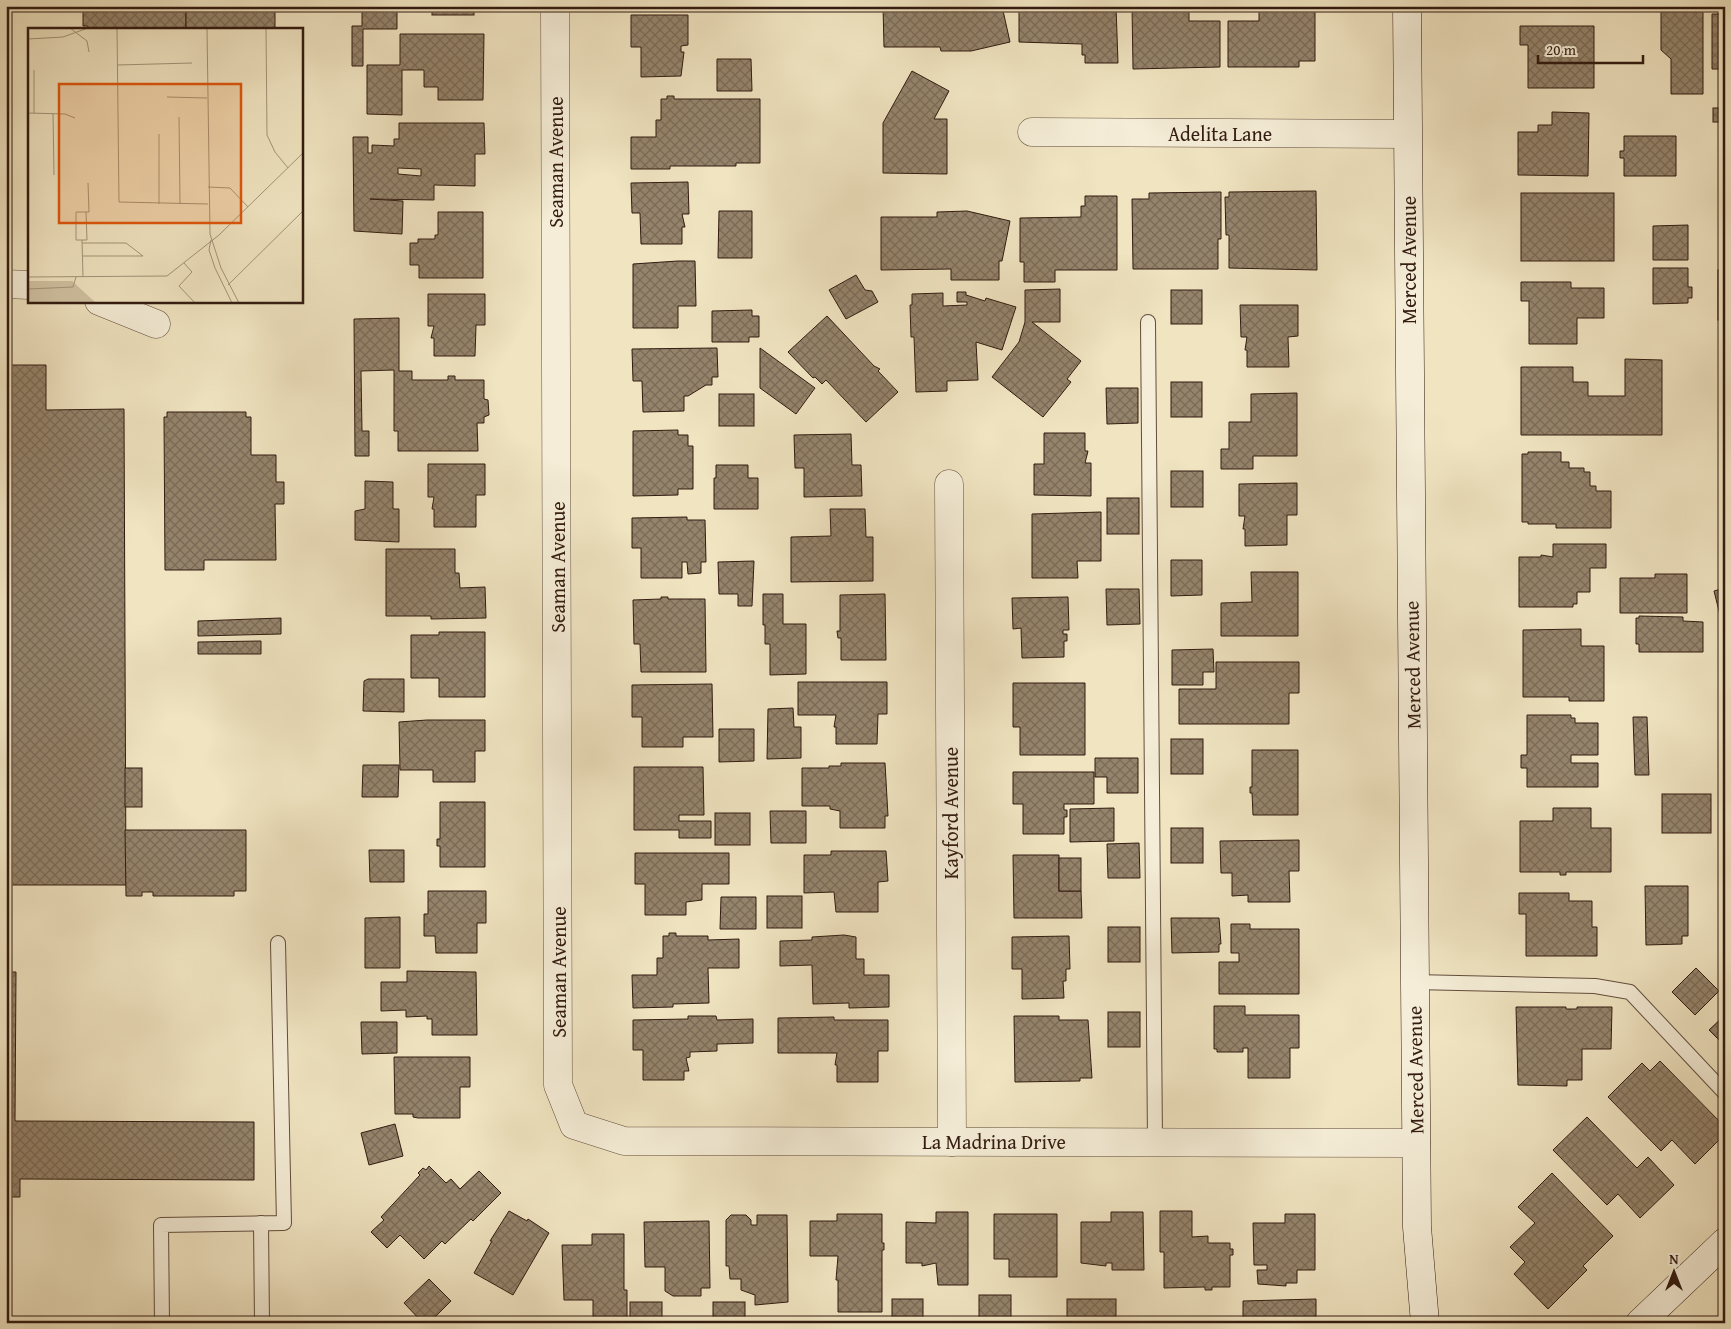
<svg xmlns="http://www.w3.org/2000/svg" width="1731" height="1329" font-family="'Gentium Book Plus',serif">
  <defs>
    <pattern id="building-cross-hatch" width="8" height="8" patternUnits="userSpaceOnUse" patternTransform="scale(1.25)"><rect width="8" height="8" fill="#95846c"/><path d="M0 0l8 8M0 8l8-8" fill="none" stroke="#7a6b57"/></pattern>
  </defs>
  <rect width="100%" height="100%" fill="#f0e4c1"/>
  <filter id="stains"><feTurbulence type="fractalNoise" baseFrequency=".004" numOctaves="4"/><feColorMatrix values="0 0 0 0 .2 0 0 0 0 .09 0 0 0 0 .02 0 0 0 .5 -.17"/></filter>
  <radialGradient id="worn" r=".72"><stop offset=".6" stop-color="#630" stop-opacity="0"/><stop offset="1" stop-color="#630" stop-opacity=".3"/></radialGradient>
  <!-- building -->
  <g fill="url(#building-cross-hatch)" stroke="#321b10" fill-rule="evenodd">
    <path d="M83 6H186V29H88V26H83Z"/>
    <rect x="186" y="6" width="89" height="23"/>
    <path d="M362 6H397V29H363V66H352V26H362Z"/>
    <rect x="432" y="6" width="42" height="9"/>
    <path d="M883 6H1002L1010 42 971 51H941L940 47H884Z"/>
    <path d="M1019 6H1116L1118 63H1085V55H1082V44L1019 42Z"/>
    <path d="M1132 6H1189V21H1220V67L1133 69Z"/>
    <path d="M1259 6H1315V61H1299V67H1228V21H1259Z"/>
    <path d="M1640 6H1694V10L1640 11Z"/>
    <path d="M1661 12H1703V94H1671V59L1661 50Z"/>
    <path d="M1712 14H1725V88H1720V69H1712Z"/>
    <path d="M631 15H688V45L681 46V52H684L681 76 641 77V47H631Z"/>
    <path d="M1520 26H1594V88H1528V45H1520Z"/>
    <path d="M400 34H484L483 100H438V87H424V70H402V115L367 114V65H400Z"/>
    <path d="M717 59H751L752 91H717Z"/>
    <path d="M912 71 949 91 934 119H947V174L883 173V123Z"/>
    <path d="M667 96H674V99H760V163H736V166H670V169H631V137H656V120H661V99H667Z"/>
    <rect x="1713" y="108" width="12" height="14"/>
    <path d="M1552 112 1589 113 1588 176 1518 175V132H1538V125H1552Z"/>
    <path d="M399 123H484L485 154H475V186L434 185V200L370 199 403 201 402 234 354 231 353 137H368V153H372V145L394 146V139H399ZM398 168 421 169V176L398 174Z"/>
    <path d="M1624 136H1676V176H1624V158H1620V151H1624Z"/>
    <path d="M688 182 689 214H682L685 227H682V244H641L640 213H632L631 183Z"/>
    <path d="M1316 191 1317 270 1229 268V235H1226L1225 197H1229V192Z"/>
    <path d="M1221 192V239H1218V269H1133L1132 199H1149V193Z"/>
    <rect x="1521" y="193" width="93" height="68"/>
    <path d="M1085 196H1117V270H1055V282H1024V262H1020V218L1081 217V206H1085Z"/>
    <path d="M719 211H752V258H718Z"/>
    <path d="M967 211 1010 221 1002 261H999V280H951V269L881 270V217H937V212Z"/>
    <path d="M438 212H483V278H419V265H410V243H418V239H435V235H438Z"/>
    <path d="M1688 225V260H1653V226Z"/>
    <path d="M678 261H695L696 306H678V328H633V264Z"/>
    <path d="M1653 268H1688V287H1692V298H1688V303L1653 304Z"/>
    <rect x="1718" y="270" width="7" height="50"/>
    <path d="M856 275 865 290 872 291 878 302 846 319 829 290Z"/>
    <path d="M1521 282H1571V288H1604V318H1577V344H1529V301H1521Z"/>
    <path d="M1060 289V322H1032L1081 361 1067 379 1071 382 1043 417 992 377 1019 342 1025 322V290Z"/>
    <rect x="1171" y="290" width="31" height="34"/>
    <path d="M957 292H966V295L985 301 986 298 1016 307 1002 350 976 342 978 380 947 381V391L916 392 914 337H911L910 305H912V294L943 293V306L967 305V302H957Z"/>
    <path d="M428 294H485V325H476L475 356H434V338H431L434 326H428Z"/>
    <path d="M1240 305H1298V336L1288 337 1289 367H1247V350H1245L1247 337H1241Z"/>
    <path d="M752 310V316H759V337H749V342H712V311Z"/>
    <path d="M827 316 874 366 880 369 878 371 898 392 866 422 826 380 822 384 815 377 813 378 788 352Z"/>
    <path d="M399 318V371H412V380H448V376H455V380H484V399L488 400 489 415 484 417V423H477L478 451H398V431H394V370L361 371 362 431H369V456H355L354 319Z"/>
    <path d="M717 348 718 377H712V385H706L688 396H684V411L643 412 642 381H633L632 349Z"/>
    <path d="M760 348 815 388 796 414 760 388Z"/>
    <path d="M1625 359 1662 360V435H1521V367H1573V382H1588V396H1625Z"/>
    <path d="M6 365H46V410L124 409 126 885H6Z"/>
    <rect x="1171" y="382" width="31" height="35"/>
    <path d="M1106 388H1138V423L1107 424Z"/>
    <path d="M1297 393V456H1253V469H1221V449H1229V422H1251V394Z"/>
    <rect x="719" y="394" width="35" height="32"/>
    <path d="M167 412H246V417H251V455H276V482H284V504H275L276 560H204V570H165L164 417H167Z"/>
    <path d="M678 430V435H688V446H693V489H678V495L633 496V431Z"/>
    <path d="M1044 433H1085V451H1088L1085 463H1091V496L1034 495V464H1044Z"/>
    <path d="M851 434 852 465H861L862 496 804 497V468H795L794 435Z"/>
    <path d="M1528 452H1561V462H1569V468H1584V472H1590V486H1596V491H1611V528H1556V524H1528V522H1522V454H1528Z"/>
    <path d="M428 464H485V495H476V527H434V509H432L434 497H428Z"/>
    <path d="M716 465H748V478H758V509H714V478H716Z"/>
    <rect x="1171" y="471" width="32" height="36"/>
    <path d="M365 481 393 482V509H399V542L355 540V511L365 509Z"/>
    <path d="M1297 483V515H1287V545L1245 546V529H1243L1245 516H1239V484Z"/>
    <rect x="1107" y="498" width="32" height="36"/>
    <path d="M830 509H865L866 537H873V581L791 582V537L831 536Z"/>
    <path d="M1101 512V561H1077L1078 578H1032V514Z"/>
    <path d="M687 517V520H705L706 562H701V573L688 574 687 562H682V578H641V548H632V518Z"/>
    <path d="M1553 544H1606V568H1590V592H1577V604H1573V607H1519V557H1541V555L1553 557Z"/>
    <path d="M386 549H455V573H459L460 588 485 587 486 618 431 619V616H386Z"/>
    <path d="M1171 560H1202V595L1171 596Z"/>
    <path d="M754 561 752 606H738V594H719L718 562Z"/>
    <path d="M1251 572H1298V636H1221V603L1252 602Z"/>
    <path d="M1655 574H1687V613H1620V578H1655Z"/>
    <path d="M1725 588V618L1721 619 1714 591Z"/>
    <path d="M1106 589H1139L1140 624 1107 625Z"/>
    <path d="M763 594H783V624H806V674L770 675V644H765V625H763Z"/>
    <path d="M885 594 886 660H841V638H838L837 631H840V595Z"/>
    <path d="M661 597H668V599H705L706 672H641L640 644H634L633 600 661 599Z"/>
    <path d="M1068 597 1069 630H1063V634H1067V641H1064V657L1022 658 1021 628 1013 629 1012 598Z"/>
    <path d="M1639 616 1683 617V621L1703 622V652H1639V644H1636V618H1639Z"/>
    <path d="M281 618V634L198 636V621Z"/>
    <path d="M1581 629V646H1604V701H1569V697H1523V630Z"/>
    <path d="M439 632H485V697H439V678H411V635H439Z"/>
    <path d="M261 641V654H198V642Z"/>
    <path d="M1213 649 1214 672H1203V685H1172V650Z"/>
    <path d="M1216 662H1299V693H1289V724H1179V689H1216Z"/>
    <path d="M368 679H404V712L363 711 364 681Z"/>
    <path d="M798 682H887V714H878L877 744H836V727H834L836 715H798Z"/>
    <path d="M1013 683H1085V755H1020V727H1013Z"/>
    <path d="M712 684 713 737H683V747H642V717H632V685Z"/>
    <path d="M793 708 794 727H801V758L767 759 768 709Z"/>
    <path d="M1527 715H1571V718H1575V723H1598V755H1571V763H1598V787H1527V768H1521V755H1527Z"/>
    <path d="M1633 717H1647L1649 775H1635Z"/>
    <path d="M427 720H485V751H475V782H433V770H400L399 722Z"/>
    <path d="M719 729H754V761L719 762Z"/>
    <rect x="1171" y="739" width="32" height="35"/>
    <path d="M1252 750H1298V815H1253L1252 793H1250V787H1252Z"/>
    <path d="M1095 758H1138V793H1107V777H1095Z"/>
    <path d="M841 763H885L888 816H885V828H840V811L830 809V806H802V768H829V766H841Z"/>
    <path d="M363 765H399L398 797H362Z"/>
    <path d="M634 767H703L704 815H679V821H711V838H679V830H634Z"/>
    <rect x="125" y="768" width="17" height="39"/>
    <path d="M1013 772H1094V804H1064V810H1067V817H1064V834H1023V804H1013Z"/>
    <rect x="1662" y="794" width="49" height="39"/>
    <path d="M440 802H485V867H440V846H437V839H440Z"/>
    <path d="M1114 808V841L1070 842V809Z"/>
    <path d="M1553 808H1591V828H1611V872H1566V875H1560V872H1520V821H1553Z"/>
    <path d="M770 811H806V843H771Z"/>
    <rect x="715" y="813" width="35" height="32"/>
    <rect x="1171" y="828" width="32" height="35"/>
    <path d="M125 830H246V891H234V896H153V892H142V896H126Z"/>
    <path d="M1299 840V871H1289L1290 902H1248V895L1232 896V873H1221L1220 841Z"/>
    <path d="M1139 843 1140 878H1108L1107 844Z"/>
    <path d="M369 850H404V882H370Z"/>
    <path d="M831 851H886L888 881 878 882V912H836L834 892 804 893V855H831Z"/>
    <path d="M635 853H729V884H702V900L686 902V915H645V884H635Z"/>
    <path d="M1013 855H1059V891H1081L1082 918H1014Z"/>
    <rect x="1059" y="858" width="22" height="33"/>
    <path d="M1645 886H1688V936H1682V944L1646 945Z"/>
    <path d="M428 891H486V923H477V953H436L435 936H424V914H428Z"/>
    <path d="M1519 893H1569V901H1592V927H1597V956H1526V914H1519Z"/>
    <rect x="767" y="896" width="35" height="32"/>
    <path d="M721 897H756V929H720Z"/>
    <path d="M400 917V968H365V918Z"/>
    <path d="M1171 918H1219L1221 944H1219V952L1172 953Z"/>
    <path d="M1231 924H1250V929H1299V994H1219V962H1239V953H1231Z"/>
    <rect x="1108" y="927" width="32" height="35"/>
    <path d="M669 933H676V936H708V940L739 939V968H708L709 1003 673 1004V1007L633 1008 632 975H657V958H663V936H669Z"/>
    <path d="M844 935 856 937V959H864V975H889V1007L849 1008V1003L813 1004 812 965 780 966V941L812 940V937Z"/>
    <path d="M1069 936 1070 969H1066V981H1063L1064 998 1022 999V969H1012V937Z"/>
    <path d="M1696 968 1719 991 1695 1015 1672 992Z"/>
    <path d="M407 971 476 972 477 1035H432V1019H427V1016L406 1017V1010L381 1011V982H407Z"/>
    <path d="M6 972H16L15 1121 254 1122V1180L20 1179V1197H10V1323H6Z"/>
    <path d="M1214 1006H1245V1015H1299V1048H1290V1078H1248V1048H1243V1052H1217V1049H1214Z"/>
    <path d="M1516 1007H1566V1009H1577V1007H1612L1611 1049H1582V1080H1567V1086L1518 1085Z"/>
    <rect x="1108" y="1012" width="32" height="35"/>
    <path d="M1725 1015V1046L1709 1030Z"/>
    <path d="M688 1016H716L717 1020 753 1019V1043L717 1044V1051L690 1052V1057L686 1058 689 1071H684V1080H643V1050H633V1020L688 1019Z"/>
    <path d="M1014 1016H1059V1020H1088L1092 1078H1080V1081L1015 1082Z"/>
    <path d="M834 1017V1020H888V1051H878V1082H837V1065H835L837 1053H778V1018Z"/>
    <path d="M361 1022H397V1053L362 1054Z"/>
    <path d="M394 1057H470V1087H460V1118H418L413 1117V1114H395Z"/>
    <path d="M1660 1061 1725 1127V1134L1695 1164 1672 1140 1661 1151 1608 1097 1642 1063 1650 1071Z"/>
    <path d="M1587 1117 1637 1168 1648 1157 1674 1185 1640 1218 1618 1194 1607 1205 1553 1150Z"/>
    <path d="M395 1124 403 1156 369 1165 361 1133Z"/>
    <path d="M429 1166 446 1183 451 1179 460 1189 479 1171 501 1193 473 1221 471 1219 445 1244 442 1241 424 1259 400 1235 387 1248 371 1232 384 1220 381 1217 420 1175 418 1173 423 1168 426 1170Z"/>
    <path d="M1552 1173 1613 1236 1583 1266 1587 1270 1548 1309 1514 1274 1525 1262 1510 1247 1535 1223 1518 1207Z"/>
    <path d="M509 1211 527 1221 528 1219 549 1233 513 1295 474 1273 492 1241H490Z"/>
    <path d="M1160 1211H1192V1237L1208 1236V1243H1230V1249H1233V1255H1230V1287H1212V1290H1205V1287L1164 1288V1252H1160Z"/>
    <path d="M936 1212H968V1285H938L936 1263 922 1266V1263H906V1222L936 1223Z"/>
    <path d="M1111 1212H1143L1144 1270H1112V1263H1106V1266L1081 1263V1222H1111Z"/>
    <path d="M837 1214H882V1243H884V1250H882V1312H838V1280H836L838 1256H810V1221H837Z"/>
    <path d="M994 1214H1057V1277H1009V1259H994Z"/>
    <path d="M1285 1214H1315V1270H1297V1283H1286V1286L1258 1284 1257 1270H1267V1265H1254L1253 1223H1285Z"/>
    <path d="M731 1215H746L751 1220V1225H757V1215H787L788 1302 755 1305V1295L741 1290V1279H730L729 1266H726V1220Z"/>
    <path d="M709 1221 710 1288H701V1296H673L665 1291V1267H645L644 1222Z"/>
    <path d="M592 1234H624V1290H627V1320H593V1300H564L562 1245H592Z"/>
    <path d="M429 1279 451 1301 429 1323H423L404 1303Z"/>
    <rect x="979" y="1295" width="32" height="28"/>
    <rect x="892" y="1299" width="31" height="24"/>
    <rect x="1067" y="1299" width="49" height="24"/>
    <path d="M1316 1299V1323H1243V1301Z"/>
    <rect x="630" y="1302" width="32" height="21"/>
    <rect x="713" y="1302" width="32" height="21"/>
  </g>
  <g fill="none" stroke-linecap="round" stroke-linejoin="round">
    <!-- lane casing -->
    <g stroke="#624d3c" stroke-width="16">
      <g id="lane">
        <path d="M1148 322 1155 1141"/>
        <path d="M1414 982 1595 986 1630 992 1725 1093"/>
        <path d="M261 1223 262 1323"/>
        <path d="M162 1323 161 1225 284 1223 278 943"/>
      </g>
    </g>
    <!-- street casing -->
    <g stroke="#624d3c" stroke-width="29">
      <g id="street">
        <path d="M555 6 558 1085 574 1125 624 1141 1416 1143"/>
        <path d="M1032 132 1407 134"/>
        <path d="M6 284 29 285"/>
        <path d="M99 301 156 324"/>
        <path d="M949 484 952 1142"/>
      </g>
    </g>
    <!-- secondary casing -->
    <g stroke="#321b10" stroke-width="29">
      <g id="secondary">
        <path d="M1407 6 1417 1227 1425 1323"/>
        <path d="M1640 1323 1725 1242"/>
      </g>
    </g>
    <!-- lane -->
    <use href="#lane" stroke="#f5edd7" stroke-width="14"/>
    <!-- street -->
    <use href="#street" stroke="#f5edd7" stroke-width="28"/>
    <!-- secondary -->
    <use href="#secondary" stroke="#f5edd7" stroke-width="28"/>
  </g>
  <g text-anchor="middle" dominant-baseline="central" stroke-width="4" stroke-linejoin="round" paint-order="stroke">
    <!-- street labels -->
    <g font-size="20" fill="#321b10" stroke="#f5edd7">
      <text x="1220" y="133">Adelita Lane</text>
      <text transform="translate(555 162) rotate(-90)">Seaman Avenue</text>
      <text transform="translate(1408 260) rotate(-90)">Merced Avenue</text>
      <text transform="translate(557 567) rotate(-90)">Seaman Avenue</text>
      <text transform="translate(1412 665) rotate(-91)">Merced Avenue</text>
      <text transform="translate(950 813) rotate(-90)">Kayford Avenue</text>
      <text transform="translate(558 972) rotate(-90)">Seaman Avenue</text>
      <text transform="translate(1415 1070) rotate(-91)">Merced Avenue</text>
      <text x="994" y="1141">La Madrina Drive</text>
    </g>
  </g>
  <!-- overview -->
  <g transform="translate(28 28)">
    <rect width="275" height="275" fill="#f0e4c1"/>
    <path d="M0 253H44L68 275H0Z" fill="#d0c2a3"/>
    <path fill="none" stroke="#a4947a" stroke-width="1" d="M42 0 59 13 61 24M89 0 91 174 180 176M179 0 182 206 193 240 211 275M238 0 239 107 247 124 260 140M0 11 35 9 60 0M89 37 164 35M6 42V85M139 69 179 70M0 85 37 86 47 90M25 85 26 147M151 89 152 176M131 106V176M180 159 202 160 220 179M54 212H59L58 184M183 212 181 222 187 240 204 275M54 215H98L115 228H55M156 235 164 244 151 258 167 275M0 249 139 248 191 207 275 125M55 249 54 212H48V184H61L60 155M200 257 275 183M0 261 45 259 48 249M238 275H255"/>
    <path fill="#df560c" fill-opacity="0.15" stroke="#df560c" stroke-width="2.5" d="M31 56H213V195H31Z"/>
    <rect width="275" height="275" fill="none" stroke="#321b10" stroke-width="2.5"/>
  </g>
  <!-- margin -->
  <rect width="1731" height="1329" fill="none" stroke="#f0e4c1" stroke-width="25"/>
  <rect x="8" y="8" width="1716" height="1314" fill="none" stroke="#321b10" stroke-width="2.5"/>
  <rect x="12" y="12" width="1706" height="1304" fill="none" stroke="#321b10"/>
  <!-- north arrow -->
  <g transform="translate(1674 1272)" stroke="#f5edd7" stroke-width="4" paint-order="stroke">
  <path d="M0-4L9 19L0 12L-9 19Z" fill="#321b10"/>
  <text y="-8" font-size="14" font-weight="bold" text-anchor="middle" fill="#321b10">N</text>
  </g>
  <!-- scale -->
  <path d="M1538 55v8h105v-8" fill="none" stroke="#321b10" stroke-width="2.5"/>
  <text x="1546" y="55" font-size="15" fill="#321b10" stroke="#f5edd7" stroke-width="4" paint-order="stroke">20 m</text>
  <rect width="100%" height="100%" filter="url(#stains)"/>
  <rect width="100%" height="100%" fill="url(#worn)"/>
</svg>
